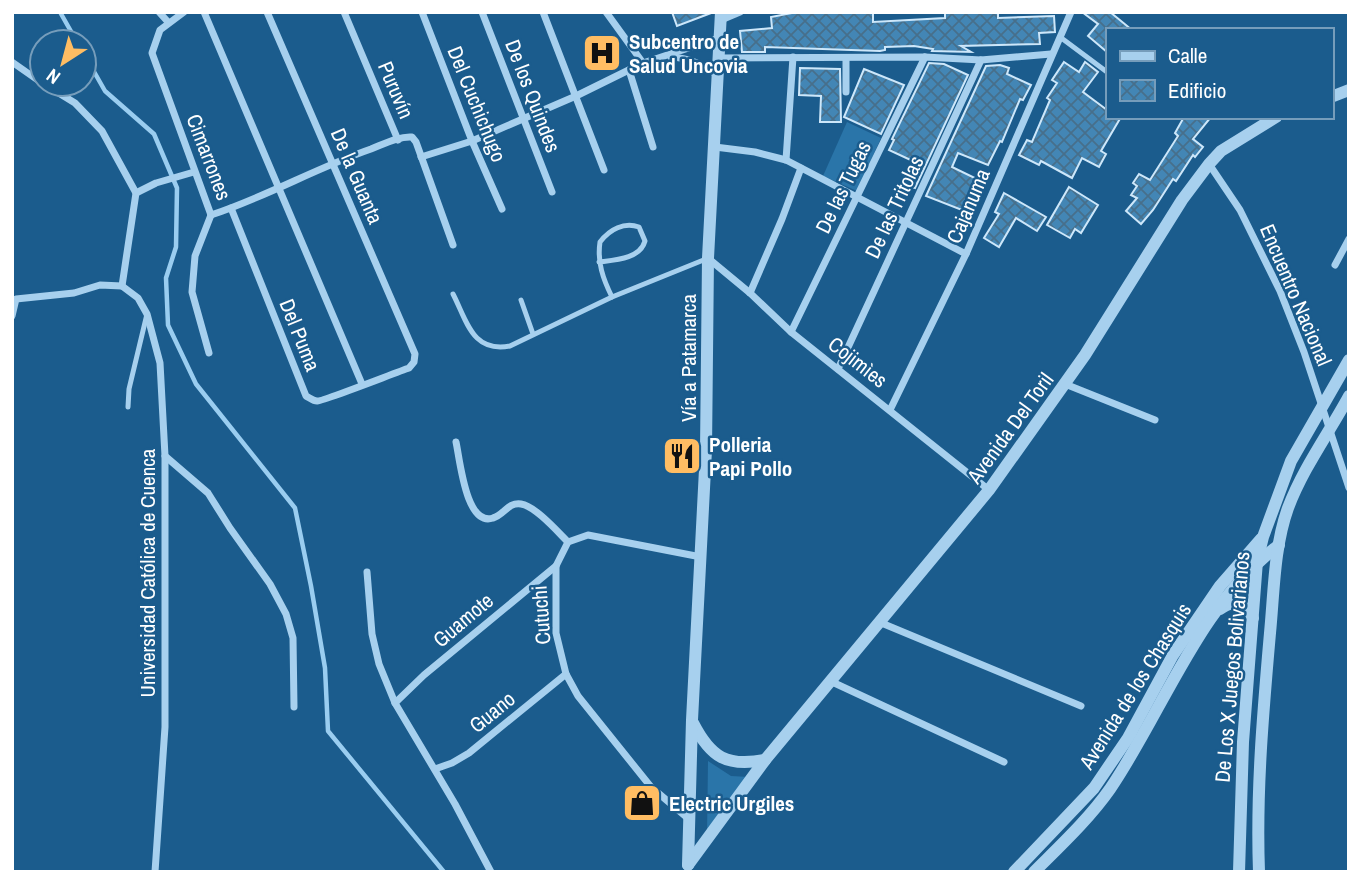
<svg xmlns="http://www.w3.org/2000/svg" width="1361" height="884" font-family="'Archivo Narrow',sans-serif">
  <defs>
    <pattern id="building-cross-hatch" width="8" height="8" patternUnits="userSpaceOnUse" patternTransform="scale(1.75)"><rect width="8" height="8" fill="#4386b5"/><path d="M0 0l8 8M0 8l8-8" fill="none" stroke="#476f8b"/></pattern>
  </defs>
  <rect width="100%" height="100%" fill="#1b5c8d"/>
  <!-- grass -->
  <g fill="#2a75a9">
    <path d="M847 122 881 138 857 191 823 176Z"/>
    <path d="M708 761 731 776 749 777 707 837Z"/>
  </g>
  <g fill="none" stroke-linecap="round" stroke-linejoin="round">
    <!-- stream -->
    <g stroke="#9acdf0" stroke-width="4.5">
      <path d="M60 12 77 42"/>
      <path d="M84 54 105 91 154 134 177 188 176 247 166 278 168 325 196 384 295 508 311 586 325 668 328 731 444 872"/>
    </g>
  </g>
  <!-- building -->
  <g fill="url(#building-cross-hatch)" stroke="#cde7fa" stroke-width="2">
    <path d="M672 12H710L711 13 677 26Z"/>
    <path d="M797 12H873V22L945 18V12H998V18L1054 16 1055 32 1039 33 1040 44 961 46 971 52 932 51 933 49 914 46 885 47V50L880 51 765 47V52H742L740 31 772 28 771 17Z"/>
    <path d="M1082 12H1110L1132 30H1107V52L1088 36 1098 24Z"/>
    <path d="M1064 62 1079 72 1085 62 1098 72 1083 92 1107 110V117H1121L1101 151 1106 154 1099 167 1082 158 1072 178 1041 161 1039 165 1019 155 1027 140 1032 142 1050 100 1047 98 1057 83 1052 80Z"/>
    <path d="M929 63 944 64 968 75 915 188 906 185 915 162 889 150 894 140 892 139Z"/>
    <path d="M1000 65 1009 68 1007 74 1031 85 1023 100 1020 99 1002 142 1000 141 988 165 958 153 952 167 981 181 967 212 926 196 986 66Z"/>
    <path d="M800 68 840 69 841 122H820L821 96 799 95Z"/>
    <path d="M864 69 904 85 881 134 844 117Z"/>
    <path d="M1184 117H1211L1193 139 1203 147 1195 157 1193 155 1176 181 1173 179 1153 210 1141 224 1126 211 1137 198 1131 195 1137 186 1133 183 1139 174 1150 180 1178 136 1175 133Z"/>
    <path d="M1069 187 1098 205 1081 233 1075 229 1070 238 1047 225Z"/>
    <path d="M1004 193 1046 217 1037 231 1016 218 999 247 984 238 999 214 995 212Z"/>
  </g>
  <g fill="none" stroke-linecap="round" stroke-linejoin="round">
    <!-- service -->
    <g stroke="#a7d0ee" stroke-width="5">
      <path d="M1060 37 1107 72"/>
      <path d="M599 262C615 260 640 259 645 241L639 227C624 222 610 229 600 242 597 262 603 279 612 297"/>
      <path d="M453 294C467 321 472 353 510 346L612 297 706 259"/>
      <path d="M521 300 533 334"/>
      <path d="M128 407 129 389 147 314"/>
    </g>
    <!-- minor -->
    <g stroke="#a7d0ee" stroke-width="7">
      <path d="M159 12 168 22"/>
      <path d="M184 12 160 30 152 53 211 215"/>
      <path d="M204 12 362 384"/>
      <path d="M344 12 398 140"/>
      <path d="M422 12 472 141 502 209"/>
      <path d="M482 12 552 192"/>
      <path d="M543 12 604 170"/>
      <path d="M606 12 643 63"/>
      <path d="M721 20 740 12"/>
      <path d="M671 57C688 58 703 64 717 75"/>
      <path d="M718 58 925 57 981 60 1051 54"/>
      <path d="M12 62 42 83"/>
      <path d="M629 70 653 147"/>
      <path d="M846 92V58"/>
      <path d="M715 147 755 152 786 160 966 254"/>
      <path d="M421 157 472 141 576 96 643 63 719 38"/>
      <path d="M786 160 793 57"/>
      <path d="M1209 164 1240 210 1280 291 1304 352 1349 488"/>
      <path d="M136 193 156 183 194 172"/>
      <path d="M231 208 306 396C310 398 313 401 317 401 321 402 397 372 409 368L414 362 415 354 267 12"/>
      <path d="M211 215C266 197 316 168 371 149 384 144 399 136 412 137L416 142 453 245"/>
      <path d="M709 259 750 293 791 332 989 490"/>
      <path d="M1335 265 1349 239"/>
      <path d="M122 286 138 298 147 314 160 363 165 456V727L155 872"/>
      <path d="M750 293 782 219 801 168"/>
      <path d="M12 316 16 299 74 293 100 285 122 286 136 193 102 131 75 103 44 84"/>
      <path d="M791 332 925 57"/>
      <path d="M209 353 192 292 195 256 211 215"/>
      <path d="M838 369 981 60"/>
      <path d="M1065 384 1155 420"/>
      <path d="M890 410 966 254 1071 12"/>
      <path d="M456 442C460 460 466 527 493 518 504 515 508 502 521 504 535 506 557 531 568 542"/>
      <path d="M165 456 208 493 230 528 270 584 286 614 293 638 294 707"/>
      <path d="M367 572 372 634 379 664 395 703 455 804 491 872"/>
      <path d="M879 622 1081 706"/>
      <path d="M830 681 1004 762"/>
      <path d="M395 703 424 675 556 566"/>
      <path d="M435 769 452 763 469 753 566 674"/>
      <path d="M690 820 651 787 578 696 566 674 556 633V566L568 542 588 535 701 557"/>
    </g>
    <!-- tertiary -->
    <g stroke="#a7d0ee" stroke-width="12">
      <path d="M1331 97 1349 90"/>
      <path d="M1220 609C1233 599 1246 603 1253 618"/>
      <path d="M693 723C711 758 727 767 765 760"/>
      <path d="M688 865 765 760 989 490 1085 355 1182 200 1209 164 1221 151 1276 117"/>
      <path d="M688 865 692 720 706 450 708 258 721 12"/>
      <path d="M1014 872 1094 788 1128 738 1173 655 1220 586 1261 539"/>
      <path d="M1034 872C1060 846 1089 819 1110 789 1165 708 1198 606 1279 545"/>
      <path d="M1239 872 1243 742 1257 561 1263 537 1291 461 1349 360"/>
      <path d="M1259 872C1256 792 1263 713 1270 633 1274 592 1274 547 1288 508 1303 468 1329 433 1349 396"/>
    </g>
  </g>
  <!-- icons -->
  <defs>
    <g id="hospital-square" transform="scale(2.0125)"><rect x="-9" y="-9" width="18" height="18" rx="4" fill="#ffbd63" stroke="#1b5c8d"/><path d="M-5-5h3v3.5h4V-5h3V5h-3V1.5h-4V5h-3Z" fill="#111"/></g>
    <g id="restaurant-square" transform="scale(2.0125)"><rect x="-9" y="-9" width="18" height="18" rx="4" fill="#ffbd63" stroke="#1b5c8d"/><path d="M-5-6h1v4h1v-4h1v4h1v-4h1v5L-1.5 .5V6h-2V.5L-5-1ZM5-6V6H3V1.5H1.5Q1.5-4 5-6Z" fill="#111"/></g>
    <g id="shop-square" transform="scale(2.0125)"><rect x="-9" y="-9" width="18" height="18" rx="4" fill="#ffbd63" stroke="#1b5c8d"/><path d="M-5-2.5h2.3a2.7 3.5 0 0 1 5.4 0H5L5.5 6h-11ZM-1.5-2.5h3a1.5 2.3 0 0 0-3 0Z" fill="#111"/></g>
  </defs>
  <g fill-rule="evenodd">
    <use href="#hospital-square" x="602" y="53"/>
    <use href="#restaurant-square" x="682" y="456"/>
    <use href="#shop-square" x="642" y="803"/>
  </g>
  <g text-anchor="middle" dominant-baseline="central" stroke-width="5" stroke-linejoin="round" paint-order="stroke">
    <!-- poi labels -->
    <g font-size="21" font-weight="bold" fill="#fff" stroke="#1b5c8d" text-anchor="start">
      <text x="629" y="41">Subcentro de<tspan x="629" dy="24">Salud Uncovia</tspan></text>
      <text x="709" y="444">Polleria<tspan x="709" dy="24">Papi Pollo</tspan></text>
      <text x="669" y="803">Electric Urgiles</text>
    </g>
    <!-- street labels -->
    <g font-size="21" fill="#fff" stroke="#1b5c8d">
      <text transform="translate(396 90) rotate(67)">Puruvín</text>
      <text transform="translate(533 96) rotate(69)">De los Quindes</text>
      <text transform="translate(477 104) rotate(68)">Del Cuchichugo</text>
      <text transform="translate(209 157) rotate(69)">Cimarrones</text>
      <text transform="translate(357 176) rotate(67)">De la Guanta</text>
      <text transform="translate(843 187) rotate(-64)">De las Tugas</text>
      <text transform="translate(968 206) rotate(-67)">Cajanuma</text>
      <text transform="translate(894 207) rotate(-65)">De las Tritolas</text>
      <text transform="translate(1296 295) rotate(67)">Encuentro Nacional</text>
      <text transform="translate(300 335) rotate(68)">Del Puma</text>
      <text transform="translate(688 358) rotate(-90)">Vía a Patamarca</text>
      <text transform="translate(858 362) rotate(38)">Cojimìes</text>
      <text transform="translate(1010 428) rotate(-54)">Avenida Del Toril</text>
      <text transform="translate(147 573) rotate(-90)">Universidad Católica de Cuenca</text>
      <text transform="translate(541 615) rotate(-94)">Cutuchi</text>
      <text transform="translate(463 620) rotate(-40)">Guamote</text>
      <text transform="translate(1232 667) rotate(-85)">De Los X Juegos Bolivarianos</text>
      <text transform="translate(1135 686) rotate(-58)">Avenida de los Chasquis</text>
      <text transform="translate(492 712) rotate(-39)">Guano</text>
    </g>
  </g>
  <!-- border -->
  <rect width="1361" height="884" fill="none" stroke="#ffffff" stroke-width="28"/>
  <!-- legend -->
  <rect x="1106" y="28" width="228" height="91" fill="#1b5c8d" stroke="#769dbb" stroke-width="2"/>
  <rect x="1120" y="51" width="35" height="10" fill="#a7d0ee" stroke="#769dbb" stroke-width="2"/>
  <text x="1168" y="63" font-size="21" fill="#ffffff">Calle</text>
  <rect x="1120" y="80" width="35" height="21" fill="url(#building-cross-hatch)" stroke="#769dbb" stroke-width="2"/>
  <text x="1168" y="98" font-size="21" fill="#ffffff">Edificio</text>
  <!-- north arrow -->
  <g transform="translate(63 63) rotate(216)"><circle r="33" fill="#1b5c8d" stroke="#769dbb" stroke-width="2"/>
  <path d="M0-5L12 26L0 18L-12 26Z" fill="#ffbd63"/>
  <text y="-10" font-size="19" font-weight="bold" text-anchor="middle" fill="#ffffff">N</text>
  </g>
</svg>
